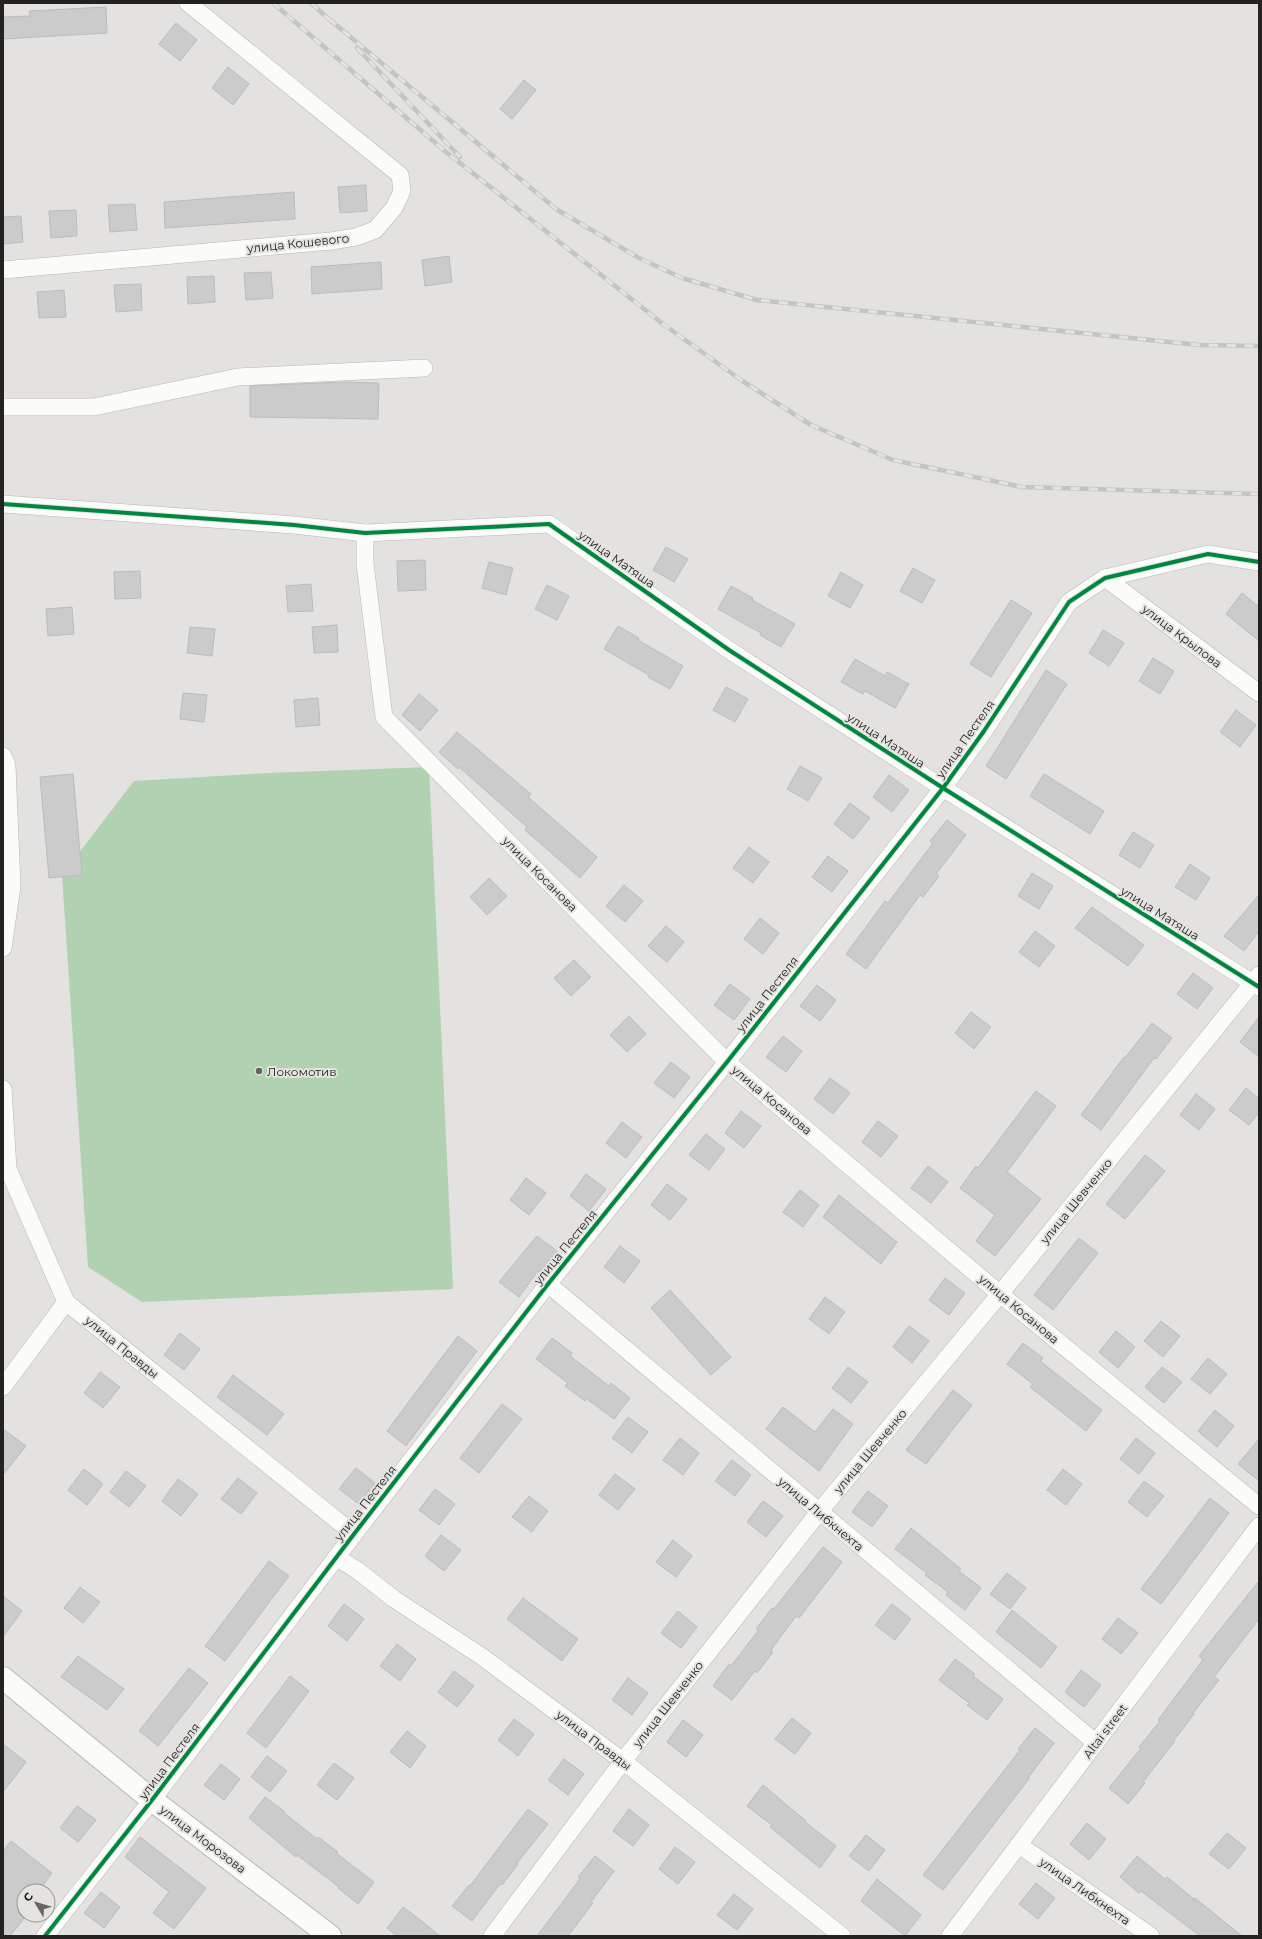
<svg xmlns="http://www.w3.org/2000/svg" width="1262" height="1939" font-family="Montserrat,sans-serif">
  <rect width="100%" height="100%" fill="#e3e2e1"/>
  <!-- green -->
  <path fill="#b0d2b1" d="M429 767 453 1289 142 1302 88 1267 62 875 134 781 267 773Z"/>
  <!-- building -->
  <g fill="#cccbcb" stroke="#bcbcbb">
    <path d="M106 7 107 33 3 39V17L30 16 29 11Z"/>
    <path d="M176 23 197 40 180 61 159 44Z"/>
    <path d="M228 67 249 84 233 105 212 88Z"/>
    <path d="M524 80 536 90 512 119 500 109Z"/>
    <path d="M366 185 367 211 340 213 338 187Z"/>
    <path d="M294 192 295 219 165 228 164 202Z"/>
    <path d="M135 204 137 230 110 232 108 205Z"/>
    <path d="M76 210 77 236 51 238 49 211Z"/>
    <path d="M21 216 23 242 3 244V217Z"/>
    <path d="M449 256 452 282 425 286 422 260Z"/>
    <path d="M381 262 382 289 312 294 311 267Z"/>
    <path d="M271 272 273 298 246 300 244 273Z"/>
    <path d="M214 276 215 302 188 304 187 277Z"/>
    <path d="M141 284 142 310 116 312 114 285Z"/>
    <path d="M64 290 66 317 39 318 37 292Z"/>
    <path d="M344 382 379 383 378 419 250 417V386Z"/>
    <path d="M666 547 688 559 674 582 653 570Z"/>
    <path d="M425 560 426 590 398 591 397 561Z"/>
    <path d="M489 562 513 568 506 595 482 588Z"/>
    <path d="M913 568 935 580 922 603 900 591Z"/>
    <path d="M140 571 141 598 115 599 114 572Z"/>
    <path d="M841 572 863 585 850 608 828 596Z"/>
    <path d="M311 584 313 611 288 612 286 586Z"/>
    <path d="M547 585 569 596 557 620 535 609Z"/>
    <path d="M731 586 753 598 752 600 795 624 781 647 760 635 761 633 718 609Z"/>
    <path d="M1242 593 1259 607V641L1226 614Z"/>
    <path d="M1011 600 1032 613 991 677 970 664Z"/>
    <path d="M72 607 74 634 48 636 46 609Z"/>
    <path d="M337 625 338 652 314 653 312 627Z"/>
    <path d="M618 626 639 638 638 640 683 666 670 689 648 677 649 675 604 649Z"/>
    <path d="M190 627 215 629 212 656 187 653Z"/>
    <path d="M1103 630 1124 643 1109 666 1089 653Z"/>
    <path d="M1153 658 1174 671 1160 694 1139 681Z"/>
    <path d="M855 659 885 676 887 672 909 684 895 708 865 691 863 694 841 682Z"/>
    <path d="M1046 670 1067 684 1006 779 986 766Z"/>
    <path d="M726 687 748 699 735 722 713 710Z"/>
    <path d="M183 693 207 695 204 722 180 719Z"/>
    <path d="M419 694 438 710 420 731 402 715Z"/>
    <path d="M318 698 320 725 296 727 294 700Z"/>
    <path d="M1236 710 1256 725 1240 747 1220 732Z"/>
    <path d="M457 732 531 794 528 797 597 857 580 878 525 830 527 827 459 767 458 769 439 752Z"/>
    <path d="M800 766 822 778 808 801 787 789Z"/>
    <path d="M73 774 82 875 49 878 40 777Z"/>
    <path d="M1044 774 1104 811 1090 834 1030 796Z"/>
    <path d="M889 775 909 790 892 812 873 797Z"/>
    <path d="M850 803 870 818 853 839 834 824Z"/>
    <path d="M947 820 966 835 936 874 939 876 923 897 920 895 866 969 846 954 885 901 888 903 933 843 930 841Z"/>
    <path d="M1133 832 1154 845 1140 868 1119 855Z"/>
    <path d="M749 847 769 862 753 883 733 868Z"/>
    <path d="M828 856 848 871 832 892 812 877Z"/>
    <path d="M1190 864 1210 878 1196 900 1175 887Z"/>
    <path d="M1032 873 1053 886 1039 909 1018 896Z"/>
    <path d="M489 878 507 896 487 915 470 897Z"/>
    <path d="M624 885 643 901 625 922 606 906Z"/>
    <path d="M1259 895V931L1244 951 1224 936Z"/>
    <path d="M1092 907 1144 945 1128 966 1075 928Z"/>
    <path d="M760 918 779 933 763 954 744 939Z"/>
    <path d="M666 926 684 942 667 962 648 946Z"/>
    <path d="M1035 931 1055 946 1039 967 1019 952Z"/>
    <path d="M574 960 591 977 571 996 554 978Z"/>
    <path d="M1193 973 1213 988 1197 1009 1177 994Z"/>
    <path d="M730 984 750 999 734 1020 714 1005Z"/>
    <path d="M817 985 836 1000 820 1021 800 1006Z"/>
    <path d="M971 1012 991 1027 974 1049 955 1033Z"/>
    <path d="M629 1016 646 1034 627 1052 610 1035Z"/>
    <path d="M1259 1017V1057L1240 1042Z"/>
    <path d="M1152 1023 1172 1038 1156 1059 1154 1058 1101 1130 1081 1115 1124 1057 1125 1058Z"/>
    <path d="M783 1036 802 1051 786 1072 766 1057Z"/>
    <path d="M671 1062 690 1077 674 1098 654 1083Z"/>
    <path d="M830 1078 850 1093 833 1114 814 1099Z"/>
    <path d="M1246 1088 1259 1099V1112L1249 1125 1229 1110Z"/>
    <path d="M1036 1091 1056 1106 1007 1172 1041 1199 995 1256 976 1241 995 1215 960 1188 976 1166 978 1168Z"/>
    <path d="M1196 1094 1215 1109 1199 1130 1180 1115Z"/>
    <path d="M741 1111 761 1126 744 1148 725 1133Z"/>
    <path d="M878 1121 898 1136 881 1157 862 1142Z"/>
    <path d="M622 1122 642 1137 626 1158 606 1143Z"/>
    <path d="M706 1134 725 1149 709 1170 689 1155Z"/>
    <path d="M1145 1155 1165 1171 1125 1219 1106 1204Z"/>
    <path d="M928 1166 948 1182 931 1203 911 1188Z"/>
    <path d="M586 1174 606 1189 589 1211 570 1196Z"/>
    <path d="M526 1178 546 1193 529 1215 510 1200Z"/>
    <path d="M667 1184 687 1199 670 1220 651 1205Z"/>
    <path d="M800 1190 819 1205 803 1227 783 1212Z"/>
    <path d="M839 1195 897 1242 881 1264 823 1217Z"/>
    <path d="M537 1236 557 1251 540 1272 538 1271 519 1297 499 1282Z"/>
    <path d="M1079 1238 1098 1253 1053 1310 1034 1295Z"/>
    <path d="M620 1246 640 1261 624 1283 604 1267Z"/>
    <path d="M945 1278 965 1293 949 1315 929 1300Z"/>
    <path d="M670 1290 731 1357 711 1375 651 1308Z"/>
    <path d="M825 1297 845 1312 829 1334 809 1319Z"/>
    <path d="M1161 1321 1180 1336 1163 1357 1144 1341Z"/>
    <path d="M909 1326 929 1341 912 1363 893 1347Z"/>
    <path d="M1116 1331 1135 1347 1118 1368 1099 1352Z"/>
    <path d="M180 1333 200 1349 184 1370 164 1355Z"/>
    <path d="M458 1336 477 1351 406 1446 387 1431Z"/>
    <path d="M552 1338 572 1353 570 1356 609 1386 611 1383 630 1398 614 1419 587 1399 585 1401 565 1386 568 1383 536 1359Z"/>
    <path d="M1023 1343 1043 1358 1040 1361 1102 1410 1086 1431 1030 1387 1033 1384 1007 1364Z"/>
    <path d="M1208 1358 1227 1374 1210 1394 1191 1379Z"/>
    <path d="M848 1367 868 1382 851 1403 832 1388Z"/>
    <path d="M1162 1367 1182 1382 1164 1403 1145 1387Z"/>
    <path d="M100 1372 120 1387 103 1408 84 1393Z"/>
    <path d="M233 1375 284 1414 267 1435 217 1397Z"/>
    <path d="M953 1390 972 1405 926 1464 906 1450Z"/>
    <path d="M502 1404 522 1419 479 1473 460 1458Z"/>
    <path d="M783 1407 815 1432 833 1409 853 1424 819 1471 766 1429Z"/>
    <path d="M1215 1410 1234 1426 1217 1447 1198 1431Z"/>
    <path d="M628 1417 648 1432 632 1453 612 1438Z"/>
    <path d="M3 1429 26 1446 3 1475Z"/>
    <path d="M680 1438 699 1453 683 1475 663 1460Z"/>
    <path d="M1136 1438 1155 1453 1139 1474 1120 1459Z"/>
    <path d="M1259 1439V1481L1238 1464Z"/>
    <path d="M732 1460 751 1475 735 1496 715 1481Z"/>
    <path d="M356 1468 375 1483 359 1504 339 1489Z"/>
    <path d="M84 1469 103 1484 87 1505 68 1490Z"/>
    <path d="M1063 1469 1082 1484 1066 1505 1047 1490Z"/>
    <path d="M126 1471 146 1486 129 1507 110 1492Z"/>
    <path d="M615 1474 635 1489 618 1510 599 1495Z"/>
    <path d="M238 1478 257 1493 241 1514 221 1499Z"/>
    <path d="M178 1479 198 1494 181 1516 162 1501Z"/>
    <path d="M1144 1481 1164 1496 1147 1517 1128 1502Z"/>
    <path d="M435 1489 455 1504 439 1525 419 1510Z"/>
    <path d="M868 1491 888 1506 872 1527 852 1512Z"/>
    <path d="M529 1496 548 1511 532 1532 512 1517Z"/>
    <path d="M1210 1498 1229 1513 1161 1604 1141 1589Z"/>
    <path d="M763 1501 783 1516 766 1537 747 1522Z"/>
    <path d="M911 1528 961 1569 959 1571 981 1588 965 1610 946 1595 948 1592 925 1575 927 1573 895 1549Z"/>
    <path d="M441 1535 461 1550 444 1571 425 1556Z"/>
    <path d="M673 1540 692 1556 676 1577 656 1562Z"/>
    <path d="M823 1547 842 1562 799 1618 796 1616 771 1650 773 1652 757 1673 755 1671 732 1700 713 1686 729 1664 731 1666 758 1631 756 1629 772 1608 774 1609Z"/>
    <path d="M269 1561 289 1576 225 1661 205 1646Z"/>
    <path d="M1007 1573 1026 1588 1010 1609 990 1594Z"/>
    <path d="M1259 1581V1619L1214 1677 1219 1680 1193 1713 1194 1714 1174 1740 1175 1741 1143 1782 1145 1783 1128 1804 1109 1788 1141 1748 1139 1747 1160 1721 1158 1720 1203 1660 1199 1656Z"/>
    <path d="M80 1587 100 1602 83 1623 64 1608Z"/>
    <path d="M3 1596 22 1611 3 1637Z"/>
    <path d="M523 1598 578 1639 562 1661 507 1619Z"/>
    <path d="M344 1604 364 1619 347 1641 328 1626Z"/>
    <path d="M892 1604 911 1619 895 1640 875 1625Z"/>
    <path d="M1012 1610 1057 1647 1041 1668 996 1632Z"/>
    <path d="M678 1611 697 1627 681 1648 661 1633Z"/>
    <path d="M1118 1618 1138 1633 1121 1654 1102 1639Z"/>
    <path d="M397 1644 416 1659 400 1681 380 1666Z"/>
    <path d="M78 1656 124 1689 107 1710 61 1677Z"/>
    <path d="M955 1659 975 1674 973 1676 1003 1699 987 1720 967 1705 969 1703 939 1680Z"/>
    <path d="M189 1668 208 1683 158 1746 139 1731Z"/>
    <path d="M1081 1670 1101 1685 1084 1707 1065 1692Z"/>
    <path d="M454 1671 474 1686 457 1707 438 1692Z"/>
    <path d="M290 1676 309 1691 266 1748 247 1733Z"/>
    <path d="M628 1678 648 1693 632 1715 612 1700Z"/>
    <path d="M792 1718 811 1733 795 1754 775 1739Z"/>
    <path d="M514 1719 534 1734 518 1756 498 1740Z"/>
    <path d="M683 1720 703 1735 686 1757 667 1742Z"/>
    <path d="M1035 1728 1054 1743 1028 1778 1029 1779 943 1890 923 1875 1020 1750 1018 1749Z"/>
    <path d="M407 1731 426 1746 410 1768 390 1752Z"/>
    <path d="M3 1744 26 1762 3 1792Z"/>
    <path d="M267 1756 287 1771 270 1792 251 1777Z"/>
    <path d="M564 1759 584 1774 568 1795 548 1780Z"/>
    <path d="M334 1763 354 1778 337 1800 317 1785Z"/>
    <path d="M221 1764 240 1779 224 1800 204 1785Z"/>
    <path d="M763 1785 806 1821 805 1822 836 1846 820 1868 770 1827 772 1825 747 1806Z"/>
    <path d="M265 1797 285 1812 284 1813 317 1839 318 1837 338 1852 336 1853 374 1882 358 1904 338 1888 339 1887 297 1855 296 1857 249 1818Z"/>
    <path d="M77 1806 96 1820 78 1842 60 1828Z"/>
    <path d="M528 1809 548 1824 517 1863 518 1864 502 1885 500 1884 472 1921 452 1906 469 1885 470 1886Z"/>
    <path d="M629 1809 649 1825 633 1846 613 1831Z"/>
    <path d="M1087 1823 1106 1839 1089 1860 1070 1844Z"/>
    <path d="M1227 1833 1246 1848 1229 1869 1209 1854Z"/>
    <path d="M866 1835 885 1850 869 1871 849 1856Z"/>
    <path d="M140 1837 206 1888 174 1929 153 1913 169 1892 125 1857Z"/>
    <path d="M11 1841 52 1873 39 1891H24V1910L20 1915H27L10 1936H3V1851Z"/>
    <path d="M675 1847 695 1862 678 1884 659 1869Z"/>
    <path d="M595 1856 614 1871 591 1902 593 1903 568 1936H537L580 1879 578 1877Z"/>
    <path d="M1137 1856 1165 1879 1167 1877 1194 1899 1195 1898 1242 1936H1200L1141 1891 1139 1893 1120 1877Z"/>
    <path d="M877 1879 921 1915 905 1936 861 1901Z"/>
    <path d="M1036 1883 1055 1898 1038 1919 1019 1904Z"/>
    <path d="M101 1892 120 1907 104 1928 84 1913Z"/>
    <path d="M734 1894 753 1909 737 1930 717 1915Z"/>
    <path d="M403 1907 423 1922 440 1936H397L387 1928Z"/>
  </g>
  <g fill="none" stroke-linecap="round" stroke-linejoin="round">
    <!-- street casing -->
    <g stroke="#b8b7b6" stroke-width="18">
      <g id="street">
        <path d="M3 270 331 241 356 237 375 230 394 208 402 191 400 175 188 3"/>
        <path d="M3 407H94L238 377 424 368"/>
        <path d="M3 504 294 525 365 533 549 524 729 650 943 788 1259 987"/>
        <path d="M365 533V564L384 717 727 1062 1000 1294 1259 1506"/>
        <path d="M1105 578 1259 693"/>
        <path d="M3 756 7 766 12 886 3 948"/>
        <path d="M3 1089 8 1169 66 1302 354 1534"/>
        <path d="M548 1284 1096 1743"/>
        <path d="M3 1387 66 1302"/>
        <path d="M336 1557 357 1570 394 1599 481 1656 623 1761 842 1936"/>
        <path d="M1019 1845 1151 1936"/>
        <path d="M45 1936 152 1800 354 1534 548 1284 727 1062 943 788 984 731 1069 602 1105 578 1208 554 1259 562"/>
        <path d="M492 1936 623 1761 819 1512 1000 1294 1259 975"/>
        <path d="M950 1936 1259 1526"/>
      </g>
    </g>
    <!-- secondary casing -->
    <g stroke="#b8b7b6" stroke-width="24">
      <path id="secondary" d="M3 1678 152 1800 330 1936"/>
    </g>
    <!-- street -->
    <use href="#street" stroke="#fbfbfa" stroke-width="17"/>
    <!-- secondary -->
    <use href="#secondary" stroke="#fbfbfa" stroke-width="22"/>
    <!-- rail casing -->
    <g stroke="#c4c4c3" stroke-width="4.5">
      <g id="rail">
        <path d="M273 3 446 152 663 324 741 380 811 425 893 460 1022 487 1259 494"/>
        <path d="M311 3 332 22"/>
        <path d="M329 19 556 209 639 258 682 278 757 300 1199 345 1259 346"/>
        <path d="M357 48 460 157"/>
      </g>
    </g>
    <!-- rail -->
    <use href="#rail" stroke="#e4e3e0" stroke-width="3" stroke-dasharray="9" stroke-linecap="butt"/>
    <!-- cycleway casing -->
    <g stroke="#e4e3e0" stroke-width="6">
      <g id="cycleway">
        <path d="M3 504 294 525 365 533 549 524 729 650 943 788 1259 987"/>
        <path d="M45 1936 152 1800 354 1534 548 1284 727 1062 943 788 984 731 1069 602 1105 578 1208 554 1259 562"/>
      </g>
    </g>
    <!-- cycleway -->
    <use href="#cycleway" stroke="#00873e" stroke-width="4"/>
  </g>
  <!-- markers -->
  <circle fill="#666564" stroke="#e4e3e0" stroke-width="1.5" cx="259" cy="1071" r="4"/>
  <g text-anchor="middle" dominant-baseline="central" stroke-width="4" stroke-linejoin="round" paint-order="stroke">
    <!-- street labels -->
    <g font-size="12" fill="#232221" stroke="#e4e3e0">
      <text transform="translate(298 243) rotate(-6)">улица Кошевого</text>
      <text transform="translate(617 559) rotate(35)">улица Матяша</text>
      <text transform="translate(1182 636) rotate(37)">улица Крылова</text>
      <text transform="translate(965 739) rotate(-55)">улица Пестеля</text>
      <text transform="translate(886 740) rotate(33)">улица Матяша</text>
      <text transform="translate(540 874) rotate(45)">улица Косанова</text>
      <text transform="translate(1160 913) rotate(32)">улица Матяша</text>
      <text transform="translate(767 994) rotate(-52)">улица Пестеля</text>
      <text transform="translate(772 1100) rotate(40)">улица Косанова</text>
      <text transform="translate(1076 1201) rotate(-51)">улица Шевченко</text>
      <text transform="translate(565 1247) rotate(-51)">улица Пестеля</text>
      <text transform="translate(1019 1309) rotate(40)">улица Косанова</text>
      <text transform="translate(122 1347) rotate(39)">улица Правды</text>
      <text transform="translate(870 1451) rotate(-50)">улица Шевченко</text>
      <text transform="translate(365 1503) rotate(-52)">улица Пестеля</text>
      <text transform="translate(821 1514) rotate(40)">улица Либкнехта</text>
      <text transform="translate(668 1704) rotate(-52)">улица Шевченко</text>
      <text transform="translate(1105 1731) rotate(-53)">Altai street</text>
      <text transform="translate(594 1740) rotate(37)">улица Правды</text>
      <text transform="translate(169 1761) rotate(-53)">улица Пестеля</text>
      <text transform="translate(203 1839) rotate(37)">улица Морозова</text>
      <text transform="translate(1085 1891) rotate(35)">улица Либкнехта</text>
    </g>
    <!-- poi labels -->
    <g font-size="12" fill="#232221" stroke="#e4e3e0" text-anchor="start">
      <text x="267" y="1071">Локомотив</text>
    </g>
  </g>
  <!-- border -->
  <rect width="1262" height="1939" fill="none" stroke="#232221" stroke-width="8"/>
  <!-- north arrow -->
  <g transform="translate(36 1903) rotate(308)"><circle r="19" fill="#e4e3e0" stroke="#979694"/>
  <path d="M0-3L7 15L0 10L-7 15Z" fill="#666564"/>
  <text y="-6" font-size="11" font-weight="bold" text-anchor="middle" fill="#232221">С</text>
  </g>
</svg>
